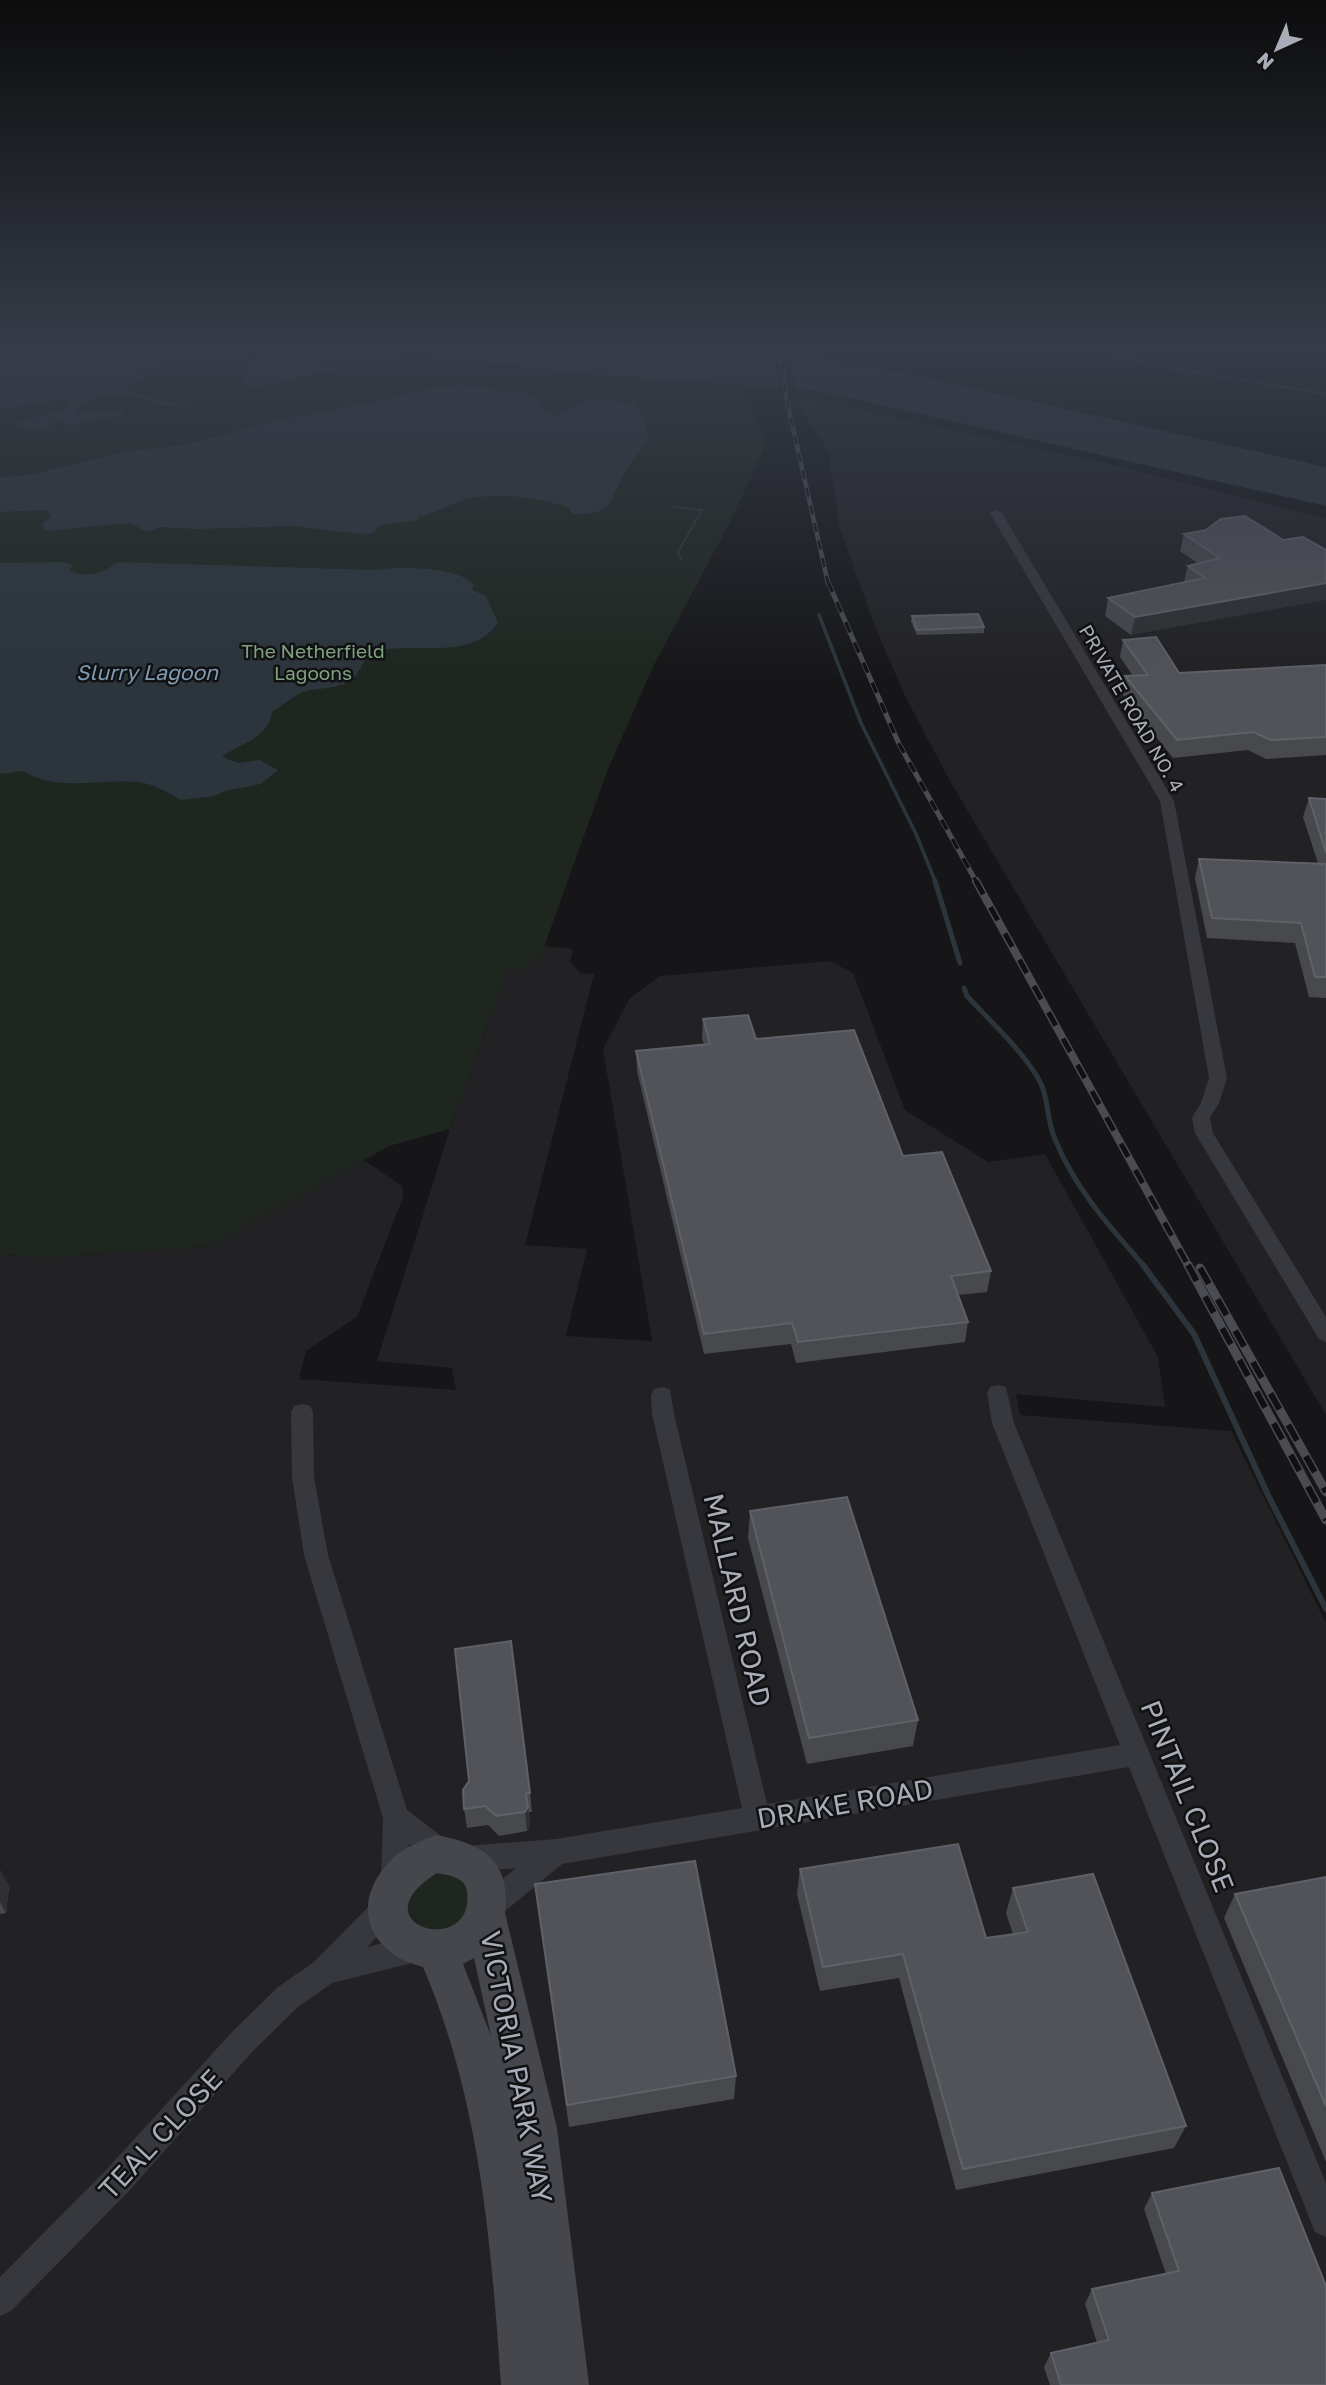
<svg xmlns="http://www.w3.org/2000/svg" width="1326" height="2385" font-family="'Golos Text',sans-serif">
  <rect width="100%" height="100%" fill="#161618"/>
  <!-- built -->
  <g fill="#222225">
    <path d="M794 396 1113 465 1326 519V1415L950 781 906 698 875 627 839 525 829 453Z"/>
    <path d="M543 946 573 949 570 962 580 973 594 974 525 1245 587 1249 566 1336 652 1341 603 1049 630 998 660 976 830 961 853 973 905 1110 988 1162 1045 1154 1158 1357 1165 1407 1016 1394 1020 1415 1231 1431 1326 1623V2385H0V1255L47 1257 203 1247 216 1243 364 1160 402 1186 403 1197 357 1317 306 1351 299 1379 456 1390 452 1368 377 1361 450 1129 508 968 539 958Z"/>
  </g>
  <!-- green -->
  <g fill="#1e261f">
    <path d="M0 348H355L423 360 744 387 766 444 732 518 654 665 608 769 540 958 525 969 508 968 450 1129 389 1146 216 1243 203 1247 47 1257 0 1255Z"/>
    <path d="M437 1873 460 1877 471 1891 462 1924 427 1932C400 1911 405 1886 437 1873Z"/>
  </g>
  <!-- water -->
  <g fill="#2c353c">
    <path d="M0 348H123L164 360 158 367 140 370 145 380 126 386 130 392 194 408 165 406 132 395H103L79 406 75 415 123 410 124 414 72 425 55 421 46 428 31 432 16 423 69 407 71 401 62 399 0 410Z"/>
    <path d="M398 348H608L679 352 737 349 811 357 894 371 1326 467V506L815 390 600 375 463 360Z"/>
    <path d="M301 355 338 369 250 388 239 369 258 359Z"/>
    <path d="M459 386 527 393 534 396 547 413 556 415 590 400 635 403 644 418 648 437C643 449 636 455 629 465 610 496 617 516 572 514L568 507C536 498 498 491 464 500 448 504 435 514 418 517L417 520 378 526 374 533 360 534 294 526 197 529 160 527 147 532 130 523 45 531 43 523 51 518 47 510 0 512V477L24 476 131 451 189 444 282 419 388 400 416 390Z"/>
    <path d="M64 562 72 565 70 570C84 579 105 573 117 562L375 570C398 566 460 566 474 585L472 590 486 596 498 623C472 660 422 643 383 650 359 655 365 670 350 681 336 690 318 687 303 692 292 697 282 706 272 712 267 740 242 742 222 757L239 763 260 760 278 770 261 784 225 791 215 796 181 800C167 792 152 783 136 782 98 779 56 792 23 771L0 774V563Z"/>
  </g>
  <!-- pier -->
  <path fill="#161618" d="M772 349 786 351 796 390 780 388Z"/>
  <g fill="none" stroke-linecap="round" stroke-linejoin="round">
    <!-- stream-far3 -->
    <g stroke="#2c353c" stroke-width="2.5">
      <path d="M1100 348 1150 365 1326 394"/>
      <path d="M674 507 702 510 678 552 681 559"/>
    </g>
    <!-- stream-far2 -->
    <path stroke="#2c353c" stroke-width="3.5" d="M819 615 861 723 916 834 936 883"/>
    <!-- stream-far1 -->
    <g stroke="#2c353c" stroke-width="5">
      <path d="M935 881 960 963"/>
      <path d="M964 988 967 996C991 1022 1019 1047 1038 1078 1049 1096 1046 1119 1055 1139 1075 1189 1110 1227 1145 1267"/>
    </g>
    <!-- stream -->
    <path stroke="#2c353c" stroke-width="6" d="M1143 1265 1194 1334 1268 1495 1326 1609"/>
    <!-- street -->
    <g fill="#37383d" fill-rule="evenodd">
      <path d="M996 510 1002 513 1174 801 1227 1078 1219 1103 1210 1118 1213 1133 1326 1317V1342L1319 1339 1195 1133 1192 1118 1201 1103 1209 1078 1160 801 990 513Z"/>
      <path d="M998 1385 1006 1387 1014 1423 1326 2183V2237L1315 2232 1129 1767 562 1864 498 1917 488 1921 478 1917 474 1908 478 1899 516 1868 466 1872 456 1868 454 1862 444 1867 409 1844V1881L405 1890 395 1894 385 1890 381 1881 383 1818 304 1555 292 1477 291 1412 294 1406 302 1404 310 1406 313 1412 314 1477 328 1555 407 1810 453 1845 456 1851 466 1846 556 1839 742 1808 652 1414 651 1395 654 1389 662 1387 670 1389 674 1414 767 1804 1120 1745 992 1423 987 1393 990 1387Z"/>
      <path d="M389 1892 399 1896 403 1905 399 1914 367 1947 418 1935 428 1939 432 1949 428 1959 332 1983 298 2007 252 2052 129 2191 11 2311 0 2316V2277L107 2169 232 2032 278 1987 314 1962 379 1896Z"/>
    </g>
    <!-- secondary -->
    <path fill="#45474d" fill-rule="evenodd" d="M436 1835C483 1844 511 1860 505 1913L557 2128 589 2385H501C491 2242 480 2100 423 1967 365 1952 349 1901 393 1858 405 1847 421 1841 436 1835ZM437 1873C448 1875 466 1877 467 1892 475 1959 354 1925 437 1873ZM474 1958 491 2036 463 1964Z"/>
    <!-- rail-far3 casing -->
    <g stroke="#4a4c52" stroke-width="4.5">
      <path id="rail-far3" d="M775 348 783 367 786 397 828 583"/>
    </g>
    <!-- rail-far2 casing -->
    <g stroke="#4a4c52" stroke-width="5">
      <path id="rail-far2" d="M828 582 899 744 977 883"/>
    </g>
    <!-- rail-far1 casing -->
    <g stroke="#4a4c52" stroke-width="8">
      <path id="rail-far1" d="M976 881 1189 1267"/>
    </g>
    <!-- rail casing -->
    <g stroke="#4a4c52" stroke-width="9">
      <g id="rail">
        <path d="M1188 1265 1326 1520"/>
        <path d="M1200 1268 1326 1492"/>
      </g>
    </g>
    <!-- rail-far3 -->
    <use href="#rail-far3" stroke="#111113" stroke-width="2.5" stroke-dasharray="9" stroke-linecap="butt"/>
    <!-- rail-far2 -->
    <use href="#rail-far2" stroke="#111113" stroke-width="3.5" stroke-dasharray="11" stroke-linecap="butt"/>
    <!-- rail-far1 -->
    <use href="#rail-far1" stroke="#111113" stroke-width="5" stroke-dasharray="15" stroke-linecap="butt"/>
    <!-- rail -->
    <use href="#rail" stroke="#111113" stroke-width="6" stroke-dasharray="18" stroke-linecap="butt"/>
  </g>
  <!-- wall -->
  <g fill="#47494d">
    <path d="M1184 534 1283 540 1131 635 1105 616 1108 598 1184 582 1188 566 1199 564 1180 551Z"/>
    <path d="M912 616 984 627V633L917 635 911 622Z"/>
    <path d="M1123 640 1179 673 1326 665V755L1266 759 1248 750 1173 758 1122 694 1125 676H1133L1120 657Z"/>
    <path d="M1309 798 1326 799V998L1309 997 1295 943 1207 938 1195 878 1199 859 1318 863 1303 817Z"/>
    <path d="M703 1019 756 1039 903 1156 991 1271 987 1292 958 1295 968 1322 965 1342 796 1363 791 1344 704 1354 637 1071 636 1051 704 1044 702 1039Z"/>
    <path d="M750 1511 918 1720 913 1746 807 1764 748 1538Z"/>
    <path d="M530 1793 532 1812H529L530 1826 527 1831 499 1836 488 1825 467 1828 464 1809Z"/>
    <path d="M800 1869 986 1938 1013 1934 1006 1913 1013 1888 1186 2126 1174 2148 956 2190 899 1978 820 1991 797 1894Z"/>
    <path d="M0 1870 9 1887 6 1913 0 1914Z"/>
    <path d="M1326 1877V2162L1224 1918 1235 1894Z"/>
    <path d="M535 1884 736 2076 734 2099 569 2127Z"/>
    <path d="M1152 2193 1326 2385H1050L1044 2367 1051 2353 1097 2343 1085 2304 1092 2289 1166 2274 1144 2209Z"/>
  </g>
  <!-- shaded-wall -->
  <g fill="#2f3033">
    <path d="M1326 583V600L1131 635 1135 617Z"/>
    <path d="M528 1807 530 1826 527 1831 525 1812Z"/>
    <path d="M0 1870 9 1887 6 1913 0 1902Z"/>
  </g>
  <!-- building -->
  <g fill="#525359" stroke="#5f6168" stroke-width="2">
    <path d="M1245 516 1283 540 1303 537 1326 550V583L1135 617 1108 598 1205 578 1188 566 1220 558 1184 534 1206 530 1221 519Z"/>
    <path d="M978 614 984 627 917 630 912 616Z"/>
    <path d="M1156 637 1179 673 1326 665V737L1271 740 1253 732 1177 740 1125 676 1148 675 1123 640Z"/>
    <path d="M1309 798 1326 799V853Z"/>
    <path d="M1199 859 1326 864V977H1315L1301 923 1212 918Z"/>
    <path d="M748 1015 756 1039 854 1030 903 1156 942 1152 991 1271 951 1276 968 1322 798 1342 792 1323 704 1334 636 1051 710 1044 703 1019Z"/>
    <path d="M847 1497 918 1720 809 1738 750 1511Z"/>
    <path d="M511 1641 530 1793H526L528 1807 525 1812 496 1816 485 1806 464 1809 463 1790 469 1781 455 1649Z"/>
    <path d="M958 1844 986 1938 1028 1932 1013 1888 1093 1874 1186 2126 963 2169 903 1954 823 1967 800 1869Z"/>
    <path d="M695 1861 736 2076 567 2105 535 1884Z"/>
    <path d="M1326 1877V2106L1235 1894Z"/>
    <path d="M1279 2168 1326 2286V2385H1061L1051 2353 1109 2340 1092 2289 1179 2271 1152 2193Z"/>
  </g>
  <!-- sky -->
  <linearGradient id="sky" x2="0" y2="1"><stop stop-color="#0c0c0d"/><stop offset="0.51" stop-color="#363c48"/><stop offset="1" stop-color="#363c48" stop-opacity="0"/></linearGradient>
  <rect width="1326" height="682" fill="url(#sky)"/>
  <g text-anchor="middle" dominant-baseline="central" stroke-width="5" stroke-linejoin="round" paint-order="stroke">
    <!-- far-park labels -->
    <g font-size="19" fill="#7fa381" stroke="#111113">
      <text x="313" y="650">The Netherfield<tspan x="313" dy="22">Lagoons</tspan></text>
    </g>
    <!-- far-street labels -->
    <g font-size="19" fill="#a8adb8" stroke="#111113">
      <text transform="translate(1132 708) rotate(60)">PRIVATE ROAD NO. 4</text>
    </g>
    <!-- far-water labels -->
    <g font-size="21" font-style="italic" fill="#7f9bb3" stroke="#111113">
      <text x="147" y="672">Slurry Lagoon</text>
    </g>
    <!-- near-street labels -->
    <g font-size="28" fill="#a8adb8" stroke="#111113">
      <text transform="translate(738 1600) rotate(77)">MALLARD ROAD</text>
      <text transform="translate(1188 1796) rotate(68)">PINTAIL CLOSE</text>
      <text transform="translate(845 1803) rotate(-10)">DRAKE ROAD</text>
      <text transform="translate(517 2067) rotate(79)">VICTORIA PARK WAY</text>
      <text transform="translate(160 2134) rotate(-47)">TEAL CLOSE</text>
    </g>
  </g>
  <!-- north arrow -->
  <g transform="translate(1277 49) rotate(224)" stroke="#111113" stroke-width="5" paint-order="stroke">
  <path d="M0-5L12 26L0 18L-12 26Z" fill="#a8adb8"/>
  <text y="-10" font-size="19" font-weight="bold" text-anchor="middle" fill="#a8adb8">N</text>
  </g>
</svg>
